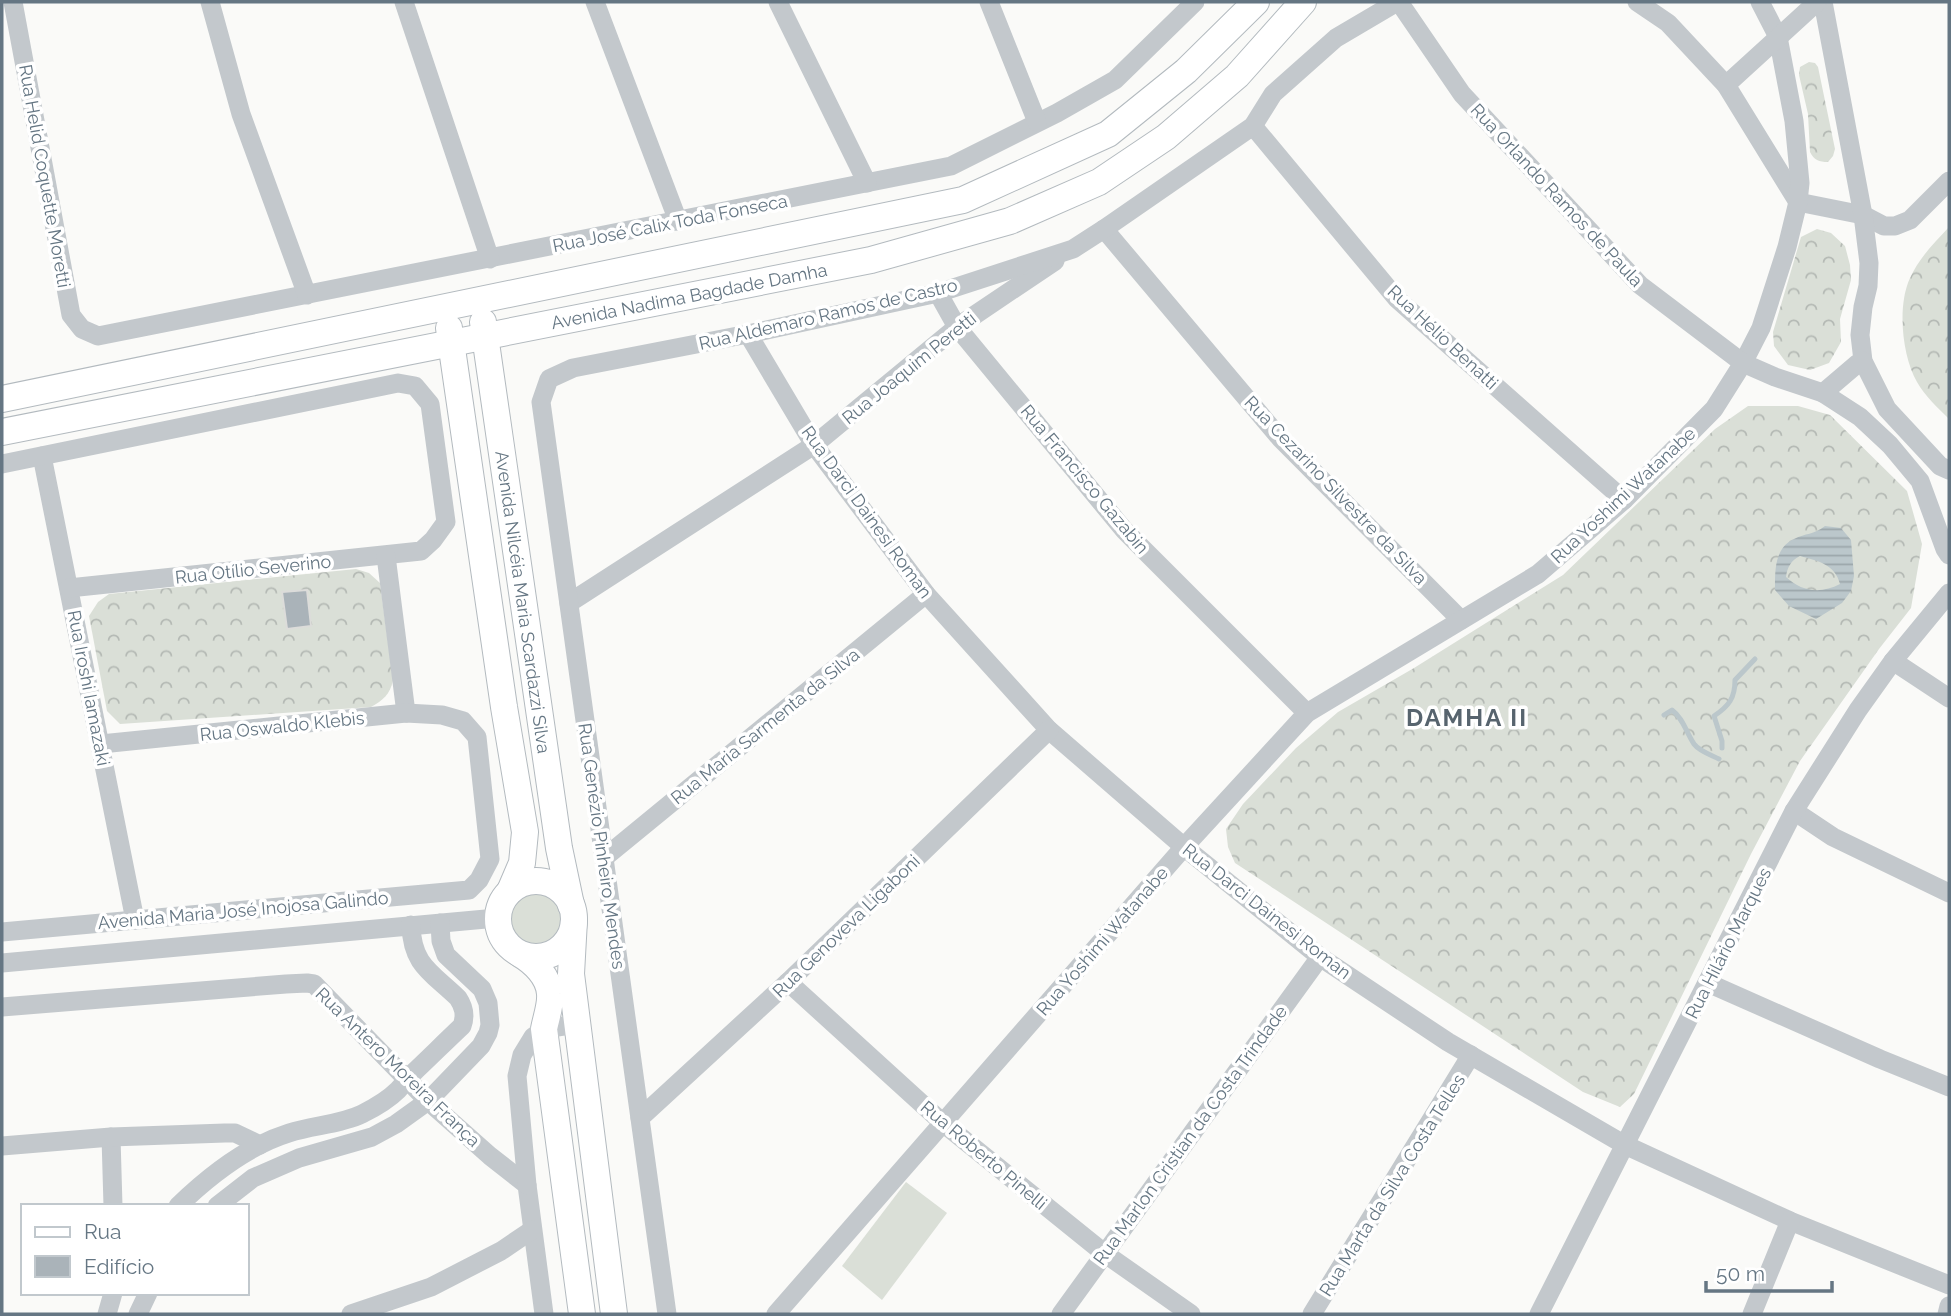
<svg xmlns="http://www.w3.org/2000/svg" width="1951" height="1316" font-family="Raleway,sans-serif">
  <defs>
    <pattern id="forest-crowns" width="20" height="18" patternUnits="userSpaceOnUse" patternTransform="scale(1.75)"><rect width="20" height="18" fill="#dadfd7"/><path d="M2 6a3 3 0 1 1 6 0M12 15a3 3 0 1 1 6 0" fill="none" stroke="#b4b9b4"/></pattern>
    <pattern id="water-rules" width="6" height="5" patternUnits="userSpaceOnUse" patternTransform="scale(1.75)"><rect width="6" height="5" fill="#bbc7cb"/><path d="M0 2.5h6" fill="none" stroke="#9ca6aa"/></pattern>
  </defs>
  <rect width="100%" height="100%" fill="#fafaf8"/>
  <!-- green -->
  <g fill="#dadfd7">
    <circle cx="536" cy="919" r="26"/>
    <path d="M906 1182 947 1213 882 1300 842 1266Z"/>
  </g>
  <!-- forest -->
  <g fill="url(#forest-crowns)">
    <path d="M1809 62 1815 63 1818 67 1835 149 1833 156 1828 162C1819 162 1814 160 1810 152L1808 114 1799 75 1800 67Z"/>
    <path d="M1949 227V419C1938 408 1925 396 1917 382 1902 356 1897 306 1910 278 1919 258 1935 242 1949 227Z"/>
    <path d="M1817 229 1831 233 1845 246 1850 265 1851 280 1840 319 1841 342 1829 363 1810 370 1788 365 1774 346 1773 332 1801 237Z"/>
    <path d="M1748 406H1798L1830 415 1907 491 1922 544 1911 608 1879 649 1800 761 1751 854 1634 1094 1620 1107 1583 1092 1235 863 1228 847 1226 829 1243 804 1296 748 1338 712 1414 668 1563 575 1715 429Z"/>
    <path d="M356 569 369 573 380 583 393 680C390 695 383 700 371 707L120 724 107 711 89 616 98 602 109 594Z"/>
  </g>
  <!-- water -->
  <path fill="url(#water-rules)" fill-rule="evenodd" d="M1825 526 1841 528 1851 540 1854 576 1851 591 1842 603 1816 619 1789 606 1775 590C1775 572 1774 548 1794 539 1806 533 1813 535 1825 526ZM1800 556C1818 561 1835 564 1840 584 1821 594 1802 592 1786 577 1787 568 1791 560 1800 556Z"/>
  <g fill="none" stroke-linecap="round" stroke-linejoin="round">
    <!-- stream -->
    <g stroke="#bbc7cb" stroke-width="5">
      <path d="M1664 715 1672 710C1683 718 1686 732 1694 744 1699 751 1711 755 1719 759"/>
      <path d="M1722 748V741L1714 716C1729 706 1735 698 1735 680L1755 659"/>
    </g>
  </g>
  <!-- building -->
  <path fill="#aab3b9" stroke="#dcdcda" stroke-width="2" d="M307 590 311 626 287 629 282 592Z"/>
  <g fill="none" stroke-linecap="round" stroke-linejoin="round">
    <!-- secondary casing -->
    <g stroke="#b3babf" stroke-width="28">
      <g id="secondary">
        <path d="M483 322 559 848 571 905"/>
        <path d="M449 328 504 707 525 832 522 863 510 891"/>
        <path d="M2 399 963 200 1108 134 1186 71 1256 2"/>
        <path d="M2 432 871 260 1010 221 1099 182 1166 137 1237 76 1303 2"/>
        <circle cx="536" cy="919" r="38"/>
        <path d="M574 920 571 974 614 1314"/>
        <path d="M520 954C534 962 549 977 550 994 551 1005 546 1018 544 1029L582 1314"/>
      </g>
    </g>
    <!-- street -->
    <g stroke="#c3c8cc" stroke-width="19">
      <path d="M13 2 71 315 82 329 98 336 951 166 1057 113 1115 80 1195 2"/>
      <path d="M210 2 241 114 307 295"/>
      <path d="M404 2 490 259"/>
      <path d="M595 2 678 221"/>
      <path d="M778 2 867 183"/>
      <path d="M989 2 1037 122"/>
      <path d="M1637 2 1668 23 1726 85 1798 202 1863 215 1884 226H1895L1910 220 1949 181"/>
      <path d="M1760 2 1778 37 1794 121 1800 183 1798 202 1787 247 1761 328 1743 363 1775 377 1823 393 1860 417 1890 445 1920 481 1945 549 1949 555"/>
      <path d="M1823 2 1863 215 1869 263 1868 286 1863 307 1860 335 1863 361 1887 409 1940 466 1949 470"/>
      <path d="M1726 85 1817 2"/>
      <path d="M1253 126 1397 299 1624 500"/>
      <path d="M1104 229 1280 438 1461 620"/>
      <path d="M938 293 957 327 1124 530 1307 713"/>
      <path d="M748 334 814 445 926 594 1049 730 1184 847 1320 957 1448 1042 1625 1145 1790 1221 1949 1285"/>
      <path d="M1823 393 1857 364 1863 361"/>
      <path d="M42 456 135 920"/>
      <path d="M2 464 398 383 415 386 430 404 446 522 433 540 421 551 69 588"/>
      <path d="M386 556 406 713"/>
      <path d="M569 603 814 445 957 327 1055 261"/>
      <path d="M1893 661 1949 698"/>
      <path d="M1794 811 1833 837 1949 893"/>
      <path d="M604 858 926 594"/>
      <path d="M2 932 469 890 479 880 490 859 477 737 463 721 442 715 406 713 101 744"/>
      <path d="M2 963 497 918"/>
      <path d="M788 982 943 1123 1104 1253 1191 1314"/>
      <path d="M1708 983 1880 1059 1949 1087"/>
      <path d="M2 1007 286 984 307 983 314 984 428 1101 490 1156 527 1185 544 1314"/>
      <path d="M640 1118 788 982 1049 730"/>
      <path d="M111 1137 113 1206"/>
      <path d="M2 1146 111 1137 225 1133H235L260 1145"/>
      <path d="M527 1185 517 1076 522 1055 533 1037 544 1029 577 1024"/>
      <path d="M178 1206C210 1175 247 1146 289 1133 313 1125 339 1125 362 1114 374 1108 388 1100 398 1090 403 1085 406 1079 412 1074 429 1058 445 1042 462 1026 466 1015 464 1007 458 998 431 972 412 965 411 925"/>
      <path d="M217 1206 253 1178 299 1158 372 1137 396 1124 428 1101 481 1046 488 1033 490 1025 488 1003 482 989 446 955 441 941 440 923"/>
      <path d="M107 1314 113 1293"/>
      <path d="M138 1314 148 1293"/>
      <path d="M351 1314 431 1287 501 1251 532 1230"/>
      <path d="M667 1314 541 402 549 379 573 368 748 334 938 293 1073 249 1104 229 1253 126 1273 94 1336 38 1397 2"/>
      <path d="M776 1314 1184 847 1307 713 1538 574 1624 500 1714 409 1743 363 1640 285 1462 94 1399 2"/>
      <path d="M1061 1314 1320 957"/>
      <path d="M1312 1314 1471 1055"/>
      <path d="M1539 1314 1794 811 1858 710 1893 661 1949 593"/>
      <path d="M1752 1314 1790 1221"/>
      <path d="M1947 1314 1949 1306"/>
    </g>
    <!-- secondary -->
    <use href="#secondary" stroke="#fff" stroke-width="26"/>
  </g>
  <g text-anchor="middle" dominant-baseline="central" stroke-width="7" stroke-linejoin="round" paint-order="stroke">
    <!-- street labels -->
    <g font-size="18" fill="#657683" stroke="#fff">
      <text transform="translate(45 176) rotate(80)">Rua Helid Coquette Moretti</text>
      <text transform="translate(1557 195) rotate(47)">Rua Orlando Ramos de Paula</text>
      <text transform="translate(670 223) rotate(-11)">Rua José Calix Toda Fonseca</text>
      <text transform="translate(689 296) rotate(-11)">Avenida Nadima Bagdade Damha</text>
      <text transform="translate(828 314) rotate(-13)">Rua Aldemaro Ramos de Castro</text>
      <text transform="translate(1443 337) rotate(43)">Rua Hélio Benatti</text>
      <text transform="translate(909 368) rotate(-39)">Rua Joaquim Peretti</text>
      <text transform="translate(1085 479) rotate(50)">Rua Francisco Gazabin</text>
      <text transform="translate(1336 490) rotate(46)">Rua Cezarino Silvestre da Silva</text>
      <text transform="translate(1623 495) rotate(-43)">Rua Yoshimi Watanabe</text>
      <text transform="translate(867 512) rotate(54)">Rua Darci Dainesi Roman</text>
      <text transform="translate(253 569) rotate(-6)">Rua Otílio Severino</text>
      <text transform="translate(523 602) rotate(82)">Avenida Nilcéia Maria Scardazzi Silva</text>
      <text transform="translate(89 688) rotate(79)">Rua Iroshi Iamazaki</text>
      <text transform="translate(282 726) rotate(-6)">Rua Oswaldo Klebis</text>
      <text transform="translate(765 726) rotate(-39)">Rua Maria Sarmenta da Silva</text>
      <text transform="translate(602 846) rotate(82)">Rua Genézio Pinheiro Mendes</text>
      <text transform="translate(243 910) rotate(-5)">Avenida Maria José Inojosa Galindo</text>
      <text transform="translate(1267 911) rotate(38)">Rua Darci Dainesi Roman</text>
      <text transform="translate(846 926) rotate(-44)">Rua Genoveva Ligaboni</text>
      <text transform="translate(1102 941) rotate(-49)">Rua Yoshimi Watanabe</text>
      <text transform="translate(1728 943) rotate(-63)">Rua Hilário Marques</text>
      <text transform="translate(398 1067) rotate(44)">Rua Antero Moreira França</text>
      <text transform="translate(1190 1135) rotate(-54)">Rua Marlon Cristian da Costa Trindade</text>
      <text transform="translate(984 1155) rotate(40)">Rua Roberto Pinelli</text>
      <text transform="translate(1392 1185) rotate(-58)">Rua Marta da Silva Costa Telles</text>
    </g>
    <!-- district labels -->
    <g font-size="24" font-weight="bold" letter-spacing="2" fill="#57646e" stroke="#fff">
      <text x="1467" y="717">DAMHA II</text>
    </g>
  </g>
  <!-- border -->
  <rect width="1951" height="1316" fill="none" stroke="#657683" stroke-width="7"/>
  <!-- legend -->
  <rect x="21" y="1204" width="228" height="91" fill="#ffffff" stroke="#c1c8cd" stroke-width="2"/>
  <rect x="35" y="1227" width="35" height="10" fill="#ffffff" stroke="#c1c8cd" stroke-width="2"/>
  <text x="84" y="1239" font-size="21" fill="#657683">Rua</text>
  <rect x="35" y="1256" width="35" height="21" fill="#aab3b9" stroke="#c1c8cd" stroke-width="2"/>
  <text x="84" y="1274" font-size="21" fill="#657683">Edifício</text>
  <!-- scale -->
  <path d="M1706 1281v10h126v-10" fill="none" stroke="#657683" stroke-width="3.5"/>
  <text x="1716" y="1281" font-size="21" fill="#657683" stroke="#ffffff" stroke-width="5" paint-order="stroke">50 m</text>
</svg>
